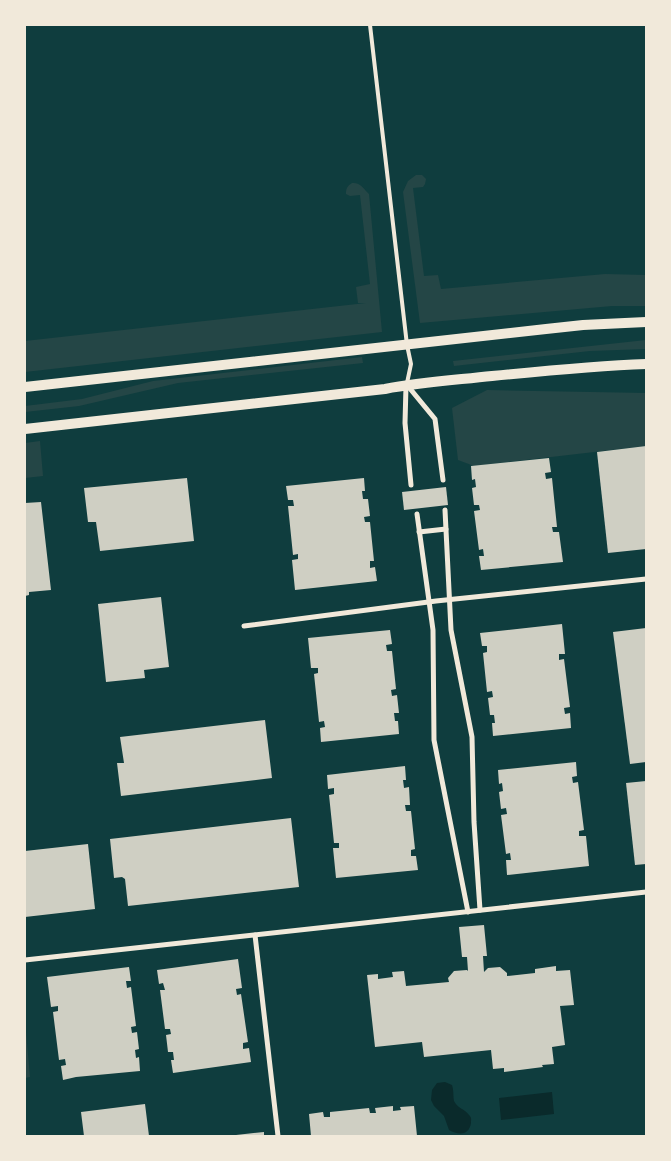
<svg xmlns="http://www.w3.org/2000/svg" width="671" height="1161" font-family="Signika,sans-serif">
  <rect width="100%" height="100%" fill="#0f3d3e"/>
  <!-- green -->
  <g fill="#244646">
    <path d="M416 175H422L426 179 425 184 423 187 413 188 424 276 438 275 441 289 605 274 646 275V306H612L420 323 403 192 408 181Z"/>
    <path d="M352 183C360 182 364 189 369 194L382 332 25 372V341L366 303H358L356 287 370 284 360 195 350 196 346 194C346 189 347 186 352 183Z"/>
    <path d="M646 340V349L590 351 454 366 453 361Z"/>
    <path d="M362 357 363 363 178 383 79 406 25 412V406L82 399 153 381Z"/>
    <path d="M487 390 646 393V446L474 466 458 460 452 408Z"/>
    <path d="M40 441 43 476 25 478V443Z"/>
    <path d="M25 1021 30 1077 25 1078Z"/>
  </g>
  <!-- water -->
  <g fill="#0a2a2b">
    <path d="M445 1082 452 1085C454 1091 453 1096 454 1101 457 1108 465 1109 469 1115 472 1118 471 1119 471 1123 469 1136 458 1135 449 1130L444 1116 434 1106 431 1100 432 1090 437 1083Z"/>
    <path d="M552 1092 554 1114 501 1120 499 1098Z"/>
  </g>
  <!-- building -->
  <g fill="#cfcfc3">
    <path d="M646 446V549L608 553 597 452Z"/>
    <path d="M549 458 551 472 545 473 546 479 552 478 557 527H552L553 532H559L563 562 481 570 479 556H484L483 549 479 550 474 511 480 510 479 505H474L472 488 476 487 475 479 472 480 471 466Z"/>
    <path d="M187 478 194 541 100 551 96 522H88L84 488Z"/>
    <path d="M364 478 365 491H362L363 499H368L370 516 364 517 365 522H370L374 561H370V568L375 567 377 581 295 590 292 560 298 559V554L293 555 288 506H294L293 500H288L286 486Z"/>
    <path d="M446 487 448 505 404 510 402 492Z"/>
    <path d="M41 502 51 590 29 592V595L25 596V503Z"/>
    <path d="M161 597 169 667 144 670 145 678 106 682 98 604Z"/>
    <path d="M562 624 565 654H559V660L564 659 570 707 564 708 565 714 570 713 571 728 493 736 492 723H495L494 715H490L488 698 493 697 492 691 487 692 483 653 487 652V646H482L480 633Z"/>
    <path d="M646 628V762L630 764 613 632Z"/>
    <path d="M390 630 392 644 386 645 387 651H392L396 689 391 690 392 696 397 695 399 713H394L395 721H398L399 734 321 742 320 728 325 727 324 721 319 722 314 674 318 673V668H311L308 638Z"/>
    <path d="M265 720 272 778 121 796 117 763H124L120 737Z"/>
    <path d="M576 762 577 776 572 777 573 783 578 782 584 830 579 831V836H586L589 866 507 875 506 860H511L510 853 506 854 501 815 507 814 506 808 501 809 499 792 503 791 502 783 499 784 498 770Z"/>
    <path d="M405 766 406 780H403L404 788 409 787 410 805H405L406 811H411L415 849 411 850V856H416L418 870 336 878 333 848H339V843H334L329 795 334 794V788L328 789 327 775Z"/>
    <path d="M646 781V864L635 865 626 783Z"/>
    <path d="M291 818 299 887 128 906 125 879 122 877 114 878 110 839Z"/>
    <path d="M88 844 95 909 25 917V851Z"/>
    <path d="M484 925 487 956H483L484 972 488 968 500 967 507 973V976L535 973V969L556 966V971L570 970 574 1005 560 1006 565 1045 552 1047 554 1064 542 1065 543 1067 504 1072V1068L493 1069 491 1050 424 1057 422 1042 375 1047 367 975 378 974V979L393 977 392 972 404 971 406 986 449 982 448 978 454 971 467 970 468 971 467 957H462L459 927Z"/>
    <path d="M238 959 242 988 236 989 237 995 241 994 248 1042 243 1043V1049L249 1048 251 1062 173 1073 171 1060H174L173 1052H168L166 1035 171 1034 170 1029H165L160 990H165L163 983 159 984 157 970Z"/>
    <path d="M129 967 131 981H126L127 988 131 987 136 1026 131 1027 132 1033 137 1032 139 1049 135 1050 136 1058 139 1057 140 1071 76 1077 63 1080 61 1066 66 1065 65 1059 59 1060 53 1012 58 1011V1006L51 1007 47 977Z"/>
    <path d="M145 1104 149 1136H84L81 1112Z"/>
    <path d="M393 1106V1111L401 1110 400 1107 414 1106 417 1136H311L309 1114 323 1112 324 1117H330V1112L369 1108 370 1113H376L375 1108Z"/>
    <path d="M264 1132V1136H236V1135Z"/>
  </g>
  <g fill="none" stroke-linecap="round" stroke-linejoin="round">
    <!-- service -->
    <path stroke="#f1e9da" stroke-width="4" d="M370 25 407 345 411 364 407 383"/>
    <!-- minor -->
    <g stroke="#f1e9da" stroke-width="5">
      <path d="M407 385 435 419 443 480"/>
      <path d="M406 386 405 423 411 485"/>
      <path d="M445 510 451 630 472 737 474 822 480 910"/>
      <path d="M417 514 433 630 434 740 468 912"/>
      <path d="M419 532 446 529"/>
      <path d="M244 626 436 601 646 579"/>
      <path d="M255 935 278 1136"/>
      <path d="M25 960 646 892"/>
    </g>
    <!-- secondary -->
    <g stroke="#f1e9da" stroke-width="10">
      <path d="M25 387 546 329 583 325 646 322"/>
      <path d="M25 429 385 389C420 382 456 380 492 376 543 371 595 366 646 364"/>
    </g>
  </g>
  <!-- border -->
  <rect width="671" height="1161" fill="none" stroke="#f1e9da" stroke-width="52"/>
</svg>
